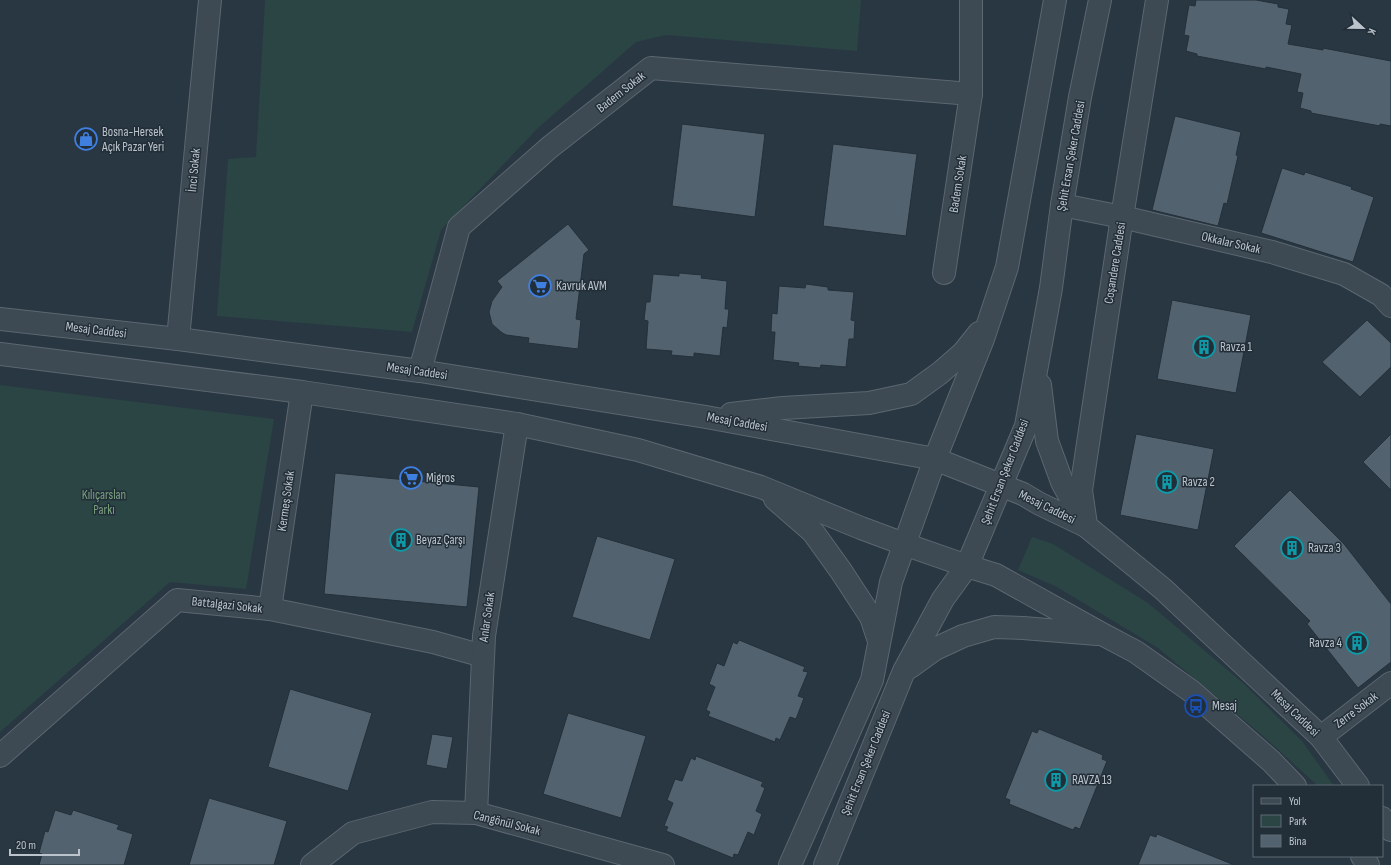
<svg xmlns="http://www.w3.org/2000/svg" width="1391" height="865" font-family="'Sofia Sans Condensed',sans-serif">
  <rect width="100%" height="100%" fill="#293743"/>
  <!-- green -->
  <g fill="#2b4444">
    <path d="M265 0H861L857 51 666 35 636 42 538 128 441 230 412 332 217 316 228 159 256 157Z"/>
    <path d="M0 385 274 419 246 589 170 582 0 732Z"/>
    <path d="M1032 537 1053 544 1148 603 1243 683 1302 741 1334 786H1318L1263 736 1158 648 1057 587 1018 570Z"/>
  </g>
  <!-- building -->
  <g fill="#52626e" stroke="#24303a">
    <path d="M1196 0H1256L1278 4V7L1289 9 1286 24 1292 25 1288 44 1323 50V48L1391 61V126L1380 124V126L1311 113V111L1300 108 1303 93 1297 92 1301 74 1266 67V69L1197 56V54L1186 51 1189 36 1184 35 1187 16 1189 5 1195 6Z"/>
    <path d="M1175 116 1241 132 1236 155 1238 156 1227 204 1224 203 1218 226 1152 210Z"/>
    <path d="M682 124 765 134 755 217 672 206Z"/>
    <path d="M833 144 917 154 906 236 823 226Z"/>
    <path d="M1282 168 1304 175 1305 172 1352 187 1351 189 1374 197 1353 262 1261 233Z"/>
    <path d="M568 224 589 250 584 254 576 319 581 320 578 349 528 343 529 338 506 335 501 332 492 324 489 312 492 301 502 287 497 281Z"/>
    <path d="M679 273 702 275 701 278 727 281 725 309H729L727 328 723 327 720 356 694 353V357L671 355 672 351 646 349 648 321 644 320 646 302H650L653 274 679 276Z"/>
    <path d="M806 284 828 287V290L854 292 851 320 855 321 854 339H849L846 367 821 365 820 368 798 366 799 363 773 360 775 332H771L772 313 777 314 779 286 805 288Z"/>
    <path d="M1172 300 1251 315 1236 393 1157 379Z"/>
    <path d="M1367 320 1391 343V367L1360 397 1322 362Z"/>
    <path d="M1136 434 1214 449 1198 530 1120 515Z"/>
    <path d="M1391 434V490L1363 462Z"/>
    <path d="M335 473 479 487 467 607 324 594Z"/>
    <path d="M1290 490 1344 544 1391 604V662L1358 688 1307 624 1310 621 1234 546Z"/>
    <path d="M597 536 675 559 650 640 572 617Z"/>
    <path d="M739 640 805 667 803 671 808 672 798 696 804 698 796 719 790 717 780 740 776 738 775 742 708 716 710 712 706 710 715 687 709 684 717 663 724 666 733 642 737 644Z"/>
    <path d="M290 689 372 713 348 791 268 767Z"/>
    <path d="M568 713 646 736 621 818 543 794Z"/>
    <path d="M1039 729 1103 755 1102 759 1107 761 1080 829 1075 827 1073 830 1009 804 1010 800 1005 798 1032 731 1037 733Z"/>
    <path d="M432 734 453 737 447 769 426 765Z"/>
    <path d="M696 756 763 782 761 786 765 788 756 811 762 814 754 835 748 832 738 855 734 854 733 858 666 831 668 827 664 826 673 803 667 800 675 779 682 781 691 758 695 760Z"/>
    <path d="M209 798 287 821 274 865H189Z"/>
    <path d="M55 810 71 815 73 810 119 825 117 829 133 834 124 865H39L42 854 39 853 45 831 48 832Z"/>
    <path d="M1157 834 1232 864V865H1138L1150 835 1156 837Z"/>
  </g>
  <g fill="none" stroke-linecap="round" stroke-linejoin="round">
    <!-- minor casing -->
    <g stroke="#5c6770" stroke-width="24">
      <g id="minor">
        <path d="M1062 205 1122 217 1272 252 1344 274 1381 295 1391 306"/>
        <path d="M944 273 971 94V0"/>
        <path d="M178 339 210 0"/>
        <path d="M420 371 459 227 550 147 651 68 971 94"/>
        <path d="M1086 525 1081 490 1122 217 1157 0"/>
        <path d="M270 609 302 392"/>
        <path d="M1321 737 1391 683"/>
        <path d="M0 756 177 600 270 609 433 642 483 656"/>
        <path d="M476 813 484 636 517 424"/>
        <path d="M312 865 353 833 432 812 476 813 663 865"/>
      </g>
    </g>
    <!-- tertiary casing -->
    <g stroke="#5c6770" stroke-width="24">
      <g id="tertiary">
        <path d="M0 319 178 339 420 371 706 417 935 459 1023 494 1040 504 1086 526 1163 589 1321 737 1358 786"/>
        <path d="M0 354 302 392 517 424 638 450 761 487 861 528 904 544 967 566 996 575 1102 634 1136 652 1191 691 1271 761 1295 786"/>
        <path d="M1040 385 1047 441 1062 482 1086 526"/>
        <path d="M731 414 783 408 869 403 911 394 940 373 963 353 979 333"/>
        <path d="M775 499 813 532 841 571 871 617 879 641"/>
        <path d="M910 667 935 649 963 636 994 627 1023 628 1097 634"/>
        <path d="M1382 818 1391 830"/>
        <path d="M1362 856 1368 865"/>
        <path d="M790 865 872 680 891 582 935 459 983 339 1007 267 1055 0"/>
        <path d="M825 865 904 671 943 599 967 566 1026 426 1051 288 1062 205 1080 97 1100 0"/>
      </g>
    </g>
    <!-- minor -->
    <use href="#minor" stroke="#3d4953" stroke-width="22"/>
    <!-- tertiary -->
    <use href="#tertiary" stroke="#3d4953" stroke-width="22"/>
  </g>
  <!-- icons -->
  <defs>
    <g id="shop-ring" transform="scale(1.15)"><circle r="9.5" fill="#222e38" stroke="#3f7fe0" stroke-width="1.5"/><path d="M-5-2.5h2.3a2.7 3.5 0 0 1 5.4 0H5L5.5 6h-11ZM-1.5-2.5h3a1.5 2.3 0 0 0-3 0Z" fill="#3f7fe0"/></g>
    <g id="supermarket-ring" transform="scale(1.15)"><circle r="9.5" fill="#222e38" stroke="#3f7fe0" stroke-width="1.5"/><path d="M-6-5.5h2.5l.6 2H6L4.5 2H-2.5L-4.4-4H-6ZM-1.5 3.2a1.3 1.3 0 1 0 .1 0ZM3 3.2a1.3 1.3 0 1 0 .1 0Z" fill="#3f7fe0"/></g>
    <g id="building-ring" transform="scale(1.15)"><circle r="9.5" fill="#222e38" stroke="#0f9aa8" stroke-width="1.5"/><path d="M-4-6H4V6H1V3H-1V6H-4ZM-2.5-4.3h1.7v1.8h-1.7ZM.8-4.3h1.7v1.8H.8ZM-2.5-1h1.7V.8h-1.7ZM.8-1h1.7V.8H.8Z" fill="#0f9aa8"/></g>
    <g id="bus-ring" transform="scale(1.15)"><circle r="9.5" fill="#222e38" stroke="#1a4fb4" stroke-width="1.5"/><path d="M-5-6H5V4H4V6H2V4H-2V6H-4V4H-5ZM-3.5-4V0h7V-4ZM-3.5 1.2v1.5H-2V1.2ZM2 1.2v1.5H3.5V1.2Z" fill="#1a4fb4"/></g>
  </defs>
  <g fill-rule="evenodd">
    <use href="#shop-ring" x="86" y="139"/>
    <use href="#supermarket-ring" x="540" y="286"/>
    <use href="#building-ring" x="1204" y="347"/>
    <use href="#supermarket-ring" x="411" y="478"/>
    <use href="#building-ring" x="1167" y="482"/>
    <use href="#building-ring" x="401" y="540"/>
    <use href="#building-ring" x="1292" y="548"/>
    <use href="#building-ring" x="1357" y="643"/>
    <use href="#bus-ring" x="1196" y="706"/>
    <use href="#building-ring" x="1056" y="780"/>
  </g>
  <g text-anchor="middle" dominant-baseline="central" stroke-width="3" stroke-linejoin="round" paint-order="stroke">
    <!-- street labels -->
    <g font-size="13" fill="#bbc4cc" stroke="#222e38">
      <text transform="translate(621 92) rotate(-38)">Badem Sokak</text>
      <text transform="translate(1071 156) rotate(-80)">Şehit Ersan Şeker Caddesi</text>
      <text transform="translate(194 170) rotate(-85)">İnci Sokak</text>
      <text transform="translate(958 184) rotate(-81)">Badem Sokak</text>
      <text transform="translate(1231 243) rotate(13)">Okkalar Sokak</text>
      <text transform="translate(1115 263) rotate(-81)">Coşandere Caddesi</text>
      <text transform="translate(96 330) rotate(7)">Mesaj Caddesi</text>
      <text transform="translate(417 371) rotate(8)">Mesaj Caddesi</text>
      <text transform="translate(737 422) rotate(10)">Mesaj Caddesi</text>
      <text transform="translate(1005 472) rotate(-69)">Şehit Ersan Şeker Caddesi</text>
      <text transform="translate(286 501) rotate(-82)">Kermeş Sokak</text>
      <text transform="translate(1047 507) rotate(26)">Mesaj Caddesi</text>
      <text transform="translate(227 605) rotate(6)">Battalgazi Sokak</text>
      <text transform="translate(487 617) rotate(-82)">Anlar Sokak</text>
      <text transform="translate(1356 710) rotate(-37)">Zerre Sokak</text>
      <text transform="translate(1295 713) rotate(44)">Mesaj Caddesi</text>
      <text transform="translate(866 763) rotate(-68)">Şehit Ersan Şeker Caddesi</text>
      <text transform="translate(507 823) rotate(14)">Cangönül Sokak</text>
    </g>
    <!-- poi labels -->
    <g font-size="13" fill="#bbc4cc" stroke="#222e38" text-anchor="start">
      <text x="102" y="132">Bosna-Hersek<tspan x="102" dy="15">Açık Pazar Yeri</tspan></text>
      <text x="556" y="286">Kavruk AVM</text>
      <text x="1220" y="347">Ravza 1</text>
      <text x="426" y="478">Migros</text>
      <text x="1182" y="482">Ravza 2</text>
      <text x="416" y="540">Beyaz Çarşı</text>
      <text x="1308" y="548">Ravza 3</text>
      <text x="1342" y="643" text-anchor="end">Ravza 4</text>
      <text x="1212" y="706">Mesaj</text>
      <text x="1072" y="780">RAVZA 13</text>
    </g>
    <!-- park labels -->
    <g font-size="13" fill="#7aa17e" stroke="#222e38">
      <text x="104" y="495">Kılıçarslan<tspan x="104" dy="15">Parkı</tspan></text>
    </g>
  </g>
  <!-- legend -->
  <rect x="1253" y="785" width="130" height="72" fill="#222e38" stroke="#5f6a73"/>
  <rect x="1261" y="798" width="20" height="6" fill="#3d4953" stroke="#5f6a73"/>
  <text x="1289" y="805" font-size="12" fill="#bbc4cc">Yol</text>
  <rect x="1261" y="815" width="20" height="12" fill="#2b4444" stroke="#5f6a73"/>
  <text x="1289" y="825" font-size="12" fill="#bbc4cc">Park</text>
  <rect x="1261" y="835" width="20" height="12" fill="#52626e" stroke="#5f6a73"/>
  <text x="1289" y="845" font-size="12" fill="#bbc4cc">Bina</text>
  <!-- north arrow -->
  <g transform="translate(1363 28) rotate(112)" stroke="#222e38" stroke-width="3" paint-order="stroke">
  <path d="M0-3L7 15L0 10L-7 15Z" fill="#bbc4cc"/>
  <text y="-6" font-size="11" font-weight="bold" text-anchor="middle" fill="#bbc4cc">K</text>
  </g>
  <!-- scale -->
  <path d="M10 849v6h69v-6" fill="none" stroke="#bbc4cc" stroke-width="2"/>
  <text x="16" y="849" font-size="12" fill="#bbc4cc" stroke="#222e38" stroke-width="3" paint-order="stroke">20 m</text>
</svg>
